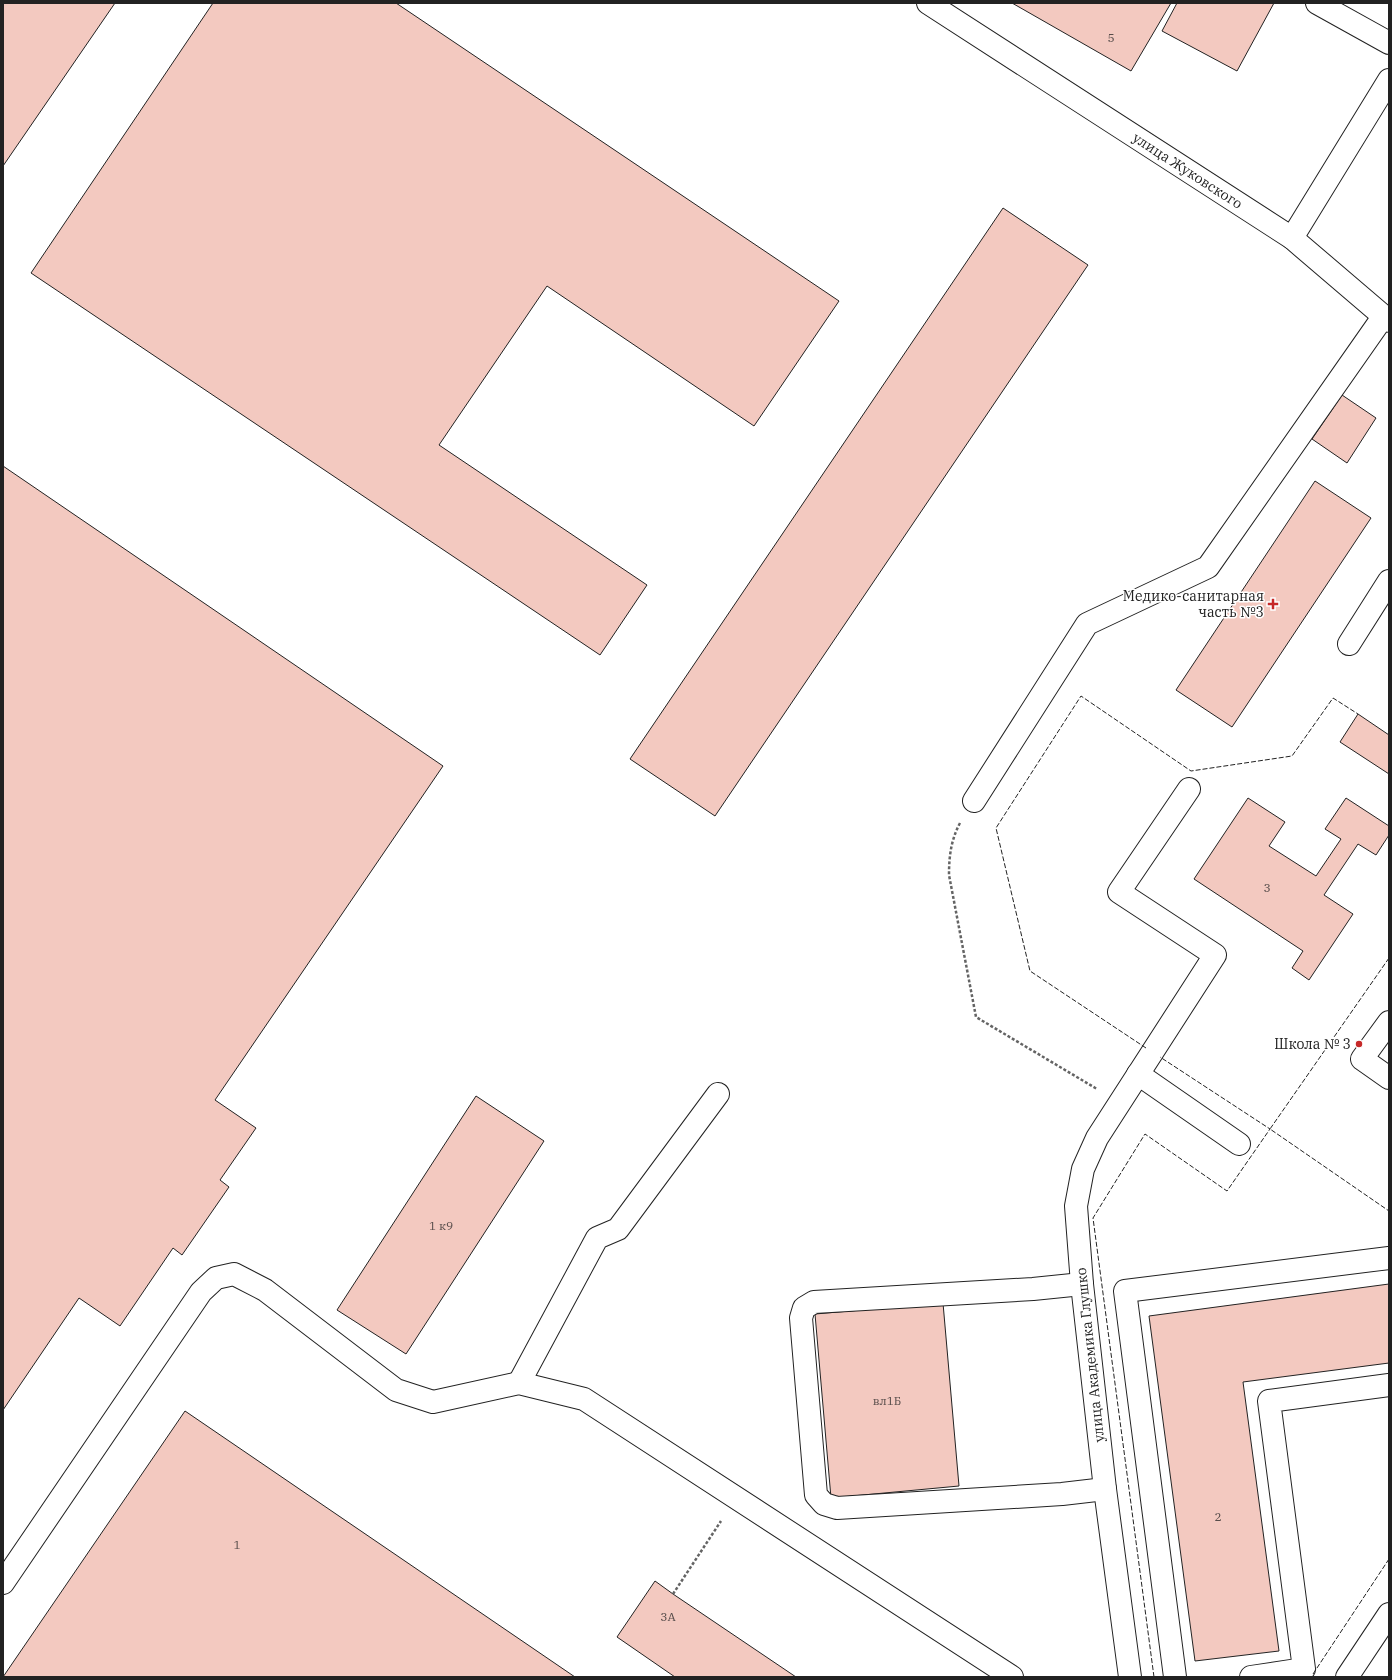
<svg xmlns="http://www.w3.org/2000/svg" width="1392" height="1680" font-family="'IBM Plex Serif',serif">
  <rect width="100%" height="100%" fill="#fff"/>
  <!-- building -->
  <g fill="#f3c9c0" stroke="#222">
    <path d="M3 3H115L3 166Z"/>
    <path d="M213 3H396L839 301 754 426 547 286 439 445 647 585 600 655 31 273Z"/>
    <path d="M1012 3H1171L1131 71Z"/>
    <path d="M1177 3H1274L1237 71 1162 31Z"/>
    <path d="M1003 208 1088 265 715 816 630 759Z"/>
    <path d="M1342 395 1376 418 1347 463 1312 439Z"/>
    <path d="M3 466 443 766 215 1100 256 1128 220 1180 229 1187 182 1255 173 1248 120 1326 79 1298 3 1410Z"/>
    <path d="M1315 481 1371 518 1232 727 1176 690Z"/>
    <path d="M1358 714 1389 735V774L1340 742Z"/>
    <path d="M1248 798 1285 822 1269 846 1316 876 1341 839 1325 829 1346 798 1389 826V835L1376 855 1358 844 1324 895 1353 914 1309 980 1292 968 1303 951 1194 879Z"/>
    <path d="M476 1096 544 1141 406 1354 337 1310Z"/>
    <path d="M1389 1284V1363L1243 1382 1279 1651 1195 1661 1149 1316Z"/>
    <path d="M943 1303 959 1486 831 1498 815 1314Z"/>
    <path d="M185 1411 575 1677H3Z"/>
    <path d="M655 1581 673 1594 796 1677H675L617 1637Z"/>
  </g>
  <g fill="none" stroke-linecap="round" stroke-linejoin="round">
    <!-- minor casing -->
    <g stroke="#222" stroke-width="24">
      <g id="minor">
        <path id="s1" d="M928 3 1292 238 1389 80"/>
        <path d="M1317 3 1389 43"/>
        <path d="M1292 238 1389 321"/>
        <path d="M1349 644 1389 581"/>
        <path d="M974 801 1087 624 1208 567 1383 317"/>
        <path d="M1389 1022 1362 1059 1389 1078"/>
        <path d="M1138 1074 1239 1144"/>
        <path d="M1082 1284 1033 1289 814 1302 804 1308 801 1318 816 1495 824 1504 837 1508 1062 1494 1105 1489"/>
        <path d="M519 1383 597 1238 618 1229 718 1094"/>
        <path d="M3 1583 201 1292 216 1278 234 1274 265 1290 396 1390 433 1402 519 1383 584 1399 1012 1677"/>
        <path d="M1130 1677 1105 1489 1082 1284 1076 1206 1083 1169 1097 1138 1215 955 1119 892 1189 789"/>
        <path d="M1175 1677 1125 1291 1389 1258"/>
        <path d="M1251 1677 1304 1669 1269 1401 1389 1385"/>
        <path d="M1347 1677 1389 1614"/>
      </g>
    </g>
    <!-- path -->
    <g stroke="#646464" stroke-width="2.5" stroke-dasharray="3 2" stroke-linecap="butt">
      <path d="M960 823C951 840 949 856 949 875L976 1017 1097 1089"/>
      <path d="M673 1594 721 1521"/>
    </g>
    <!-- minor -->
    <use href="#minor" stroke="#fff" stroke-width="22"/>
    <!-- fence -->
    <g stroke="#222" stroke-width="1" stroke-dasharray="5 2" stroke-linecap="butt">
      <path d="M1389 958 1270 1129 1389 1211"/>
      <path d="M1146 1048 1030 971 996 828 1081 696 1191 771 1292 756 1333 698 1358 714"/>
      <path d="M1313 1674 1389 1559"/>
      <path d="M1154 1677 1093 1218 1145 1134 1227 1191 1270 1129 1160 1057"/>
    </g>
  </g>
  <!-- markers -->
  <g fill="#c62828" stroke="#fff" stroke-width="1.5">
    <path d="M1271 598h4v4h4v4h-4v4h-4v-4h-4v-4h4z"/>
    <circle cx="1359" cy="1044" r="4"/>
  </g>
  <g text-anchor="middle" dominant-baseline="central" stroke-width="3" stroke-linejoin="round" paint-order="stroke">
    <!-- number labels -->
    <g font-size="12" fill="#564c4a">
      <text x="1111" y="37">5</text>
      <text x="1267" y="887">3</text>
      <text x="441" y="1225">1 к9</text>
      <text x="887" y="1400">вл1Б</text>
      <text x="1218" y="1516">2</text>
      <text x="237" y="1544">1</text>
      <text x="668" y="1616">3А</text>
    </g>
    <!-- street labels -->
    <g font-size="14" fill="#222" stroke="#fff">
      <text stroke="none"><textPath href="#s1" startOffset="309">улица Жуковского</textPath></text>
      <text transform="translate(1090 1355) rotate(-96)">улица Академика Глушко</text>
    </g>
    <!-- poi labels -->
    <g font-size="14" fill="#222" stroke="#fff" text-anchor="end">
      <text x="1264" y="596">Медико-санитарная<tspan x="1264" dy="16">часть №3</tspan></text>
      <text x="1351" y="1044">Школа № 3</text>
    </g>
  </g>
  <!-- border -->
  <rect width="1392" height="1680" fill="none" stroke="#222222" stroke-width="8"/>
</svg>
